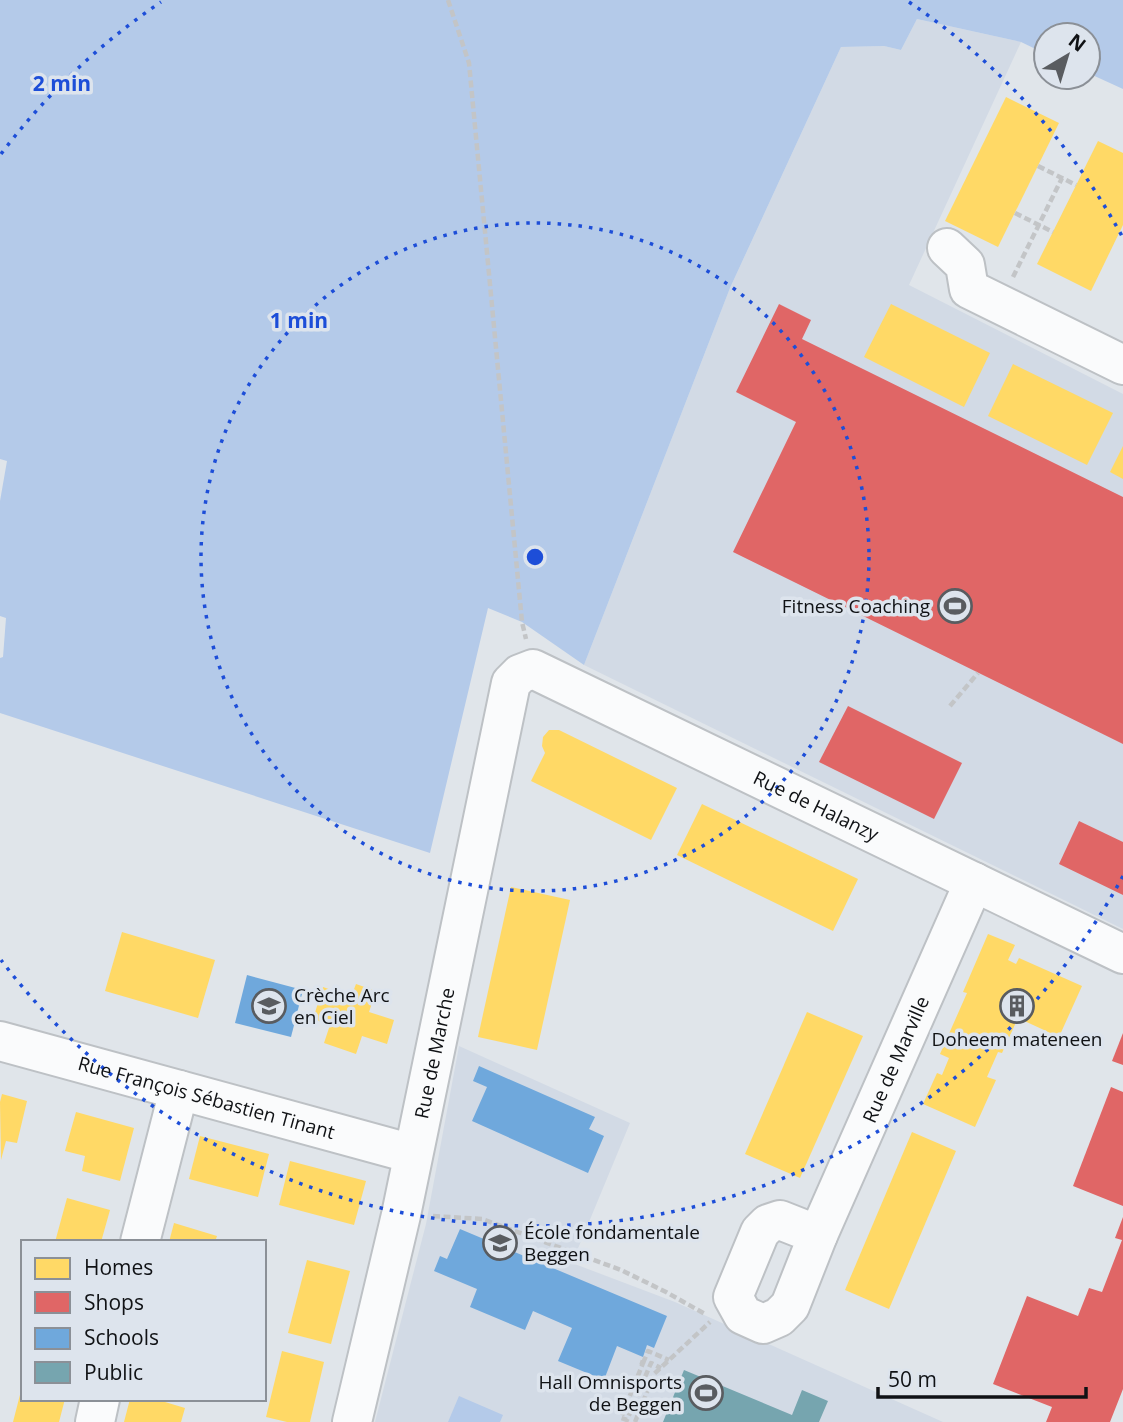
<svg xmlns="http://www.w3.org/2000/svg" width="1123" height="1422" font-family="'Open Sans',sans-serif">
  <rect width="100%" height="100%" fill="#e0e5ea"/>
  <!-- built -->
  <g fill="#d2dae5">
    <path d="M917 19 1021 42 909 285 1123 394V929L584 665 730 288 841 47 884 46 901 50Z"/>
    <path d="M459 1046 630 1123 572 1263 675 1302 943 1422H375L426 1224Z"/>
  </g>
  <!-- green -->
  <g fill="#b4cae9">
    <path d="M0 0H1123V89L1088 73V35H1046V54L1021 42 917 19 901 50 884 46 841 47 730 288 584 665 522 622 488 608 430 853 0 713V658L3 657 6 618 0 616V501L7 461 0 459Z"/>
    <path d="M459 1396 503 1415 500 1422H448Z"/>
  </g>
  <!-- homes -->
  <g fill="#ffd966">
    <path d="M1006 97 1059 123 998 247 945 221Z"/>
    <path d="M1098 141 1123 153V225L1091 291 1037 264Z"/>
    <path d="M891 304 990 353 964 407 864 357Z"/>
    <path d="M1013 364 1113 413 1087 465 988 416Z"/>
    <path d="M1123 446V479L1110 472Z"/>
    <path d="M549 730H559L677 788 651 840 531 781 545 753 542 746 543 737Z"/>
    <path d="M702 804 858 879 833 931 677 855Z"/>
    <path d="M511 887 570 900 537 1050 478 1037Z"/>
    <path d="M122 932 215 960 198 1018 105 991Z"/>
    <path d="M988 934 1015 945 1008 960 1016 964 1019 958 1082 986 1059 1037 1018 1018 1002 1053 998 1052 987 1077 996 1080 975 1127 923 1104 937 1073 942 1075 949 1058 940 1054 967 993 963 992Z"/>
    <path d="M356 984 376 991 369 1012 394 1020 387 1044 362 1036 356 1054 324 1043 330 1025 313 1019 323 987 351 997Z"/>
    <path d="M807 1012 863 1036 800 1178 745 1154Z"/>
    <path d="M2 1094 27 1101 17 1143 6 1141 1 1160 0 1102Z"/>
    <path d="M76 1112 134 1128 120 1181 82 1171 85 1156 65 1151Z"/>
    <path d="M912 1132 956 1151 889 1309 845 1290Z"/>
    <path d="M200 1136 269 1154 258 1197 189 1179Z"/>
    <path d="M290 1161 366 1181 354 1225 279 1205Z"/>
    <path d="M67 1198 110 1210 101 1242H55Z"/>
    <path d="M174 1223 217 1236 215 1242H169Z"/>
    <path d="M307 1260 350 1271 331 1344 288 1333Z"/>
    <path d="M282 1351 324 1362 310 1422H287L266 1417Z"/>
    <path d="M22 1387 23 1399H65L59 1422H13Z"/>
    <path d="M130 1399H155L185 1408 181 1422H124Z"/>
  </g>
  <!-- shops -->
  <g fill="#e06666">
    <path d="M779 304 811 320 802 339 1123 497V744L733 552 796 422 736 392Z"/>
    <path d="M848 706 962 763 934 819 819 762Z"/>
    <path d="M1079 821 1123 842V895L1059 864Z"/>
    <path d="M1123 1033V1065L1112 1061Z"/>
    <path d="M1111 1087 1123 1092V1206L1073 1186Z"/>
    <path d="M1123 1217V1389L1110 1422H1046L1052 1407 993 1384 1027 1296 1078 1316 1089 1288 1102 1292 1122 1240 1115 1238Z"/>
  </g>
  <!-- schools -->
  <g fill="#6fa8dc">
    <path d="M247 975 303 990 291 1037 235 1023Z"/>
    <path d="M479 1066 595 1117 589 1129 604 1136 588 1173 472 1121 487 1087 473 1081Z"/>
    <path d="M460 1229 667 1316 654 1348 647 1345 643 1357 617 1346 604 1380 558 1361 572 1328 533 1311 525 1330 470 1307 477 1289 434 1271 440 1256 447 1259Z"/>
  </g>
  <!-- public -->
  <path fill="#76a5af" d="M684 1370 792 1415 802 1390 828 1401 819 1422H663Z"/>
  <g fill="none" stroke-linecap="round" stroke-linejoin="round">
    <!-- minor casing -->
    <g stroke="#bdc1c5" stroke-width="42">
      <g id="minor">
        <path d="M947 248 965 265 969 289 1123 365"/>
        <path id="s1" d="M0 1041 413 1154"/>
        <path d="M780 1220 818 1235 790 1306 779 1317 763 1324 743 1315 733 1297 760 1232 768 1224Z"/>
        <path id="s2" d="M818 1235 974 882"/>
        <path d="M140 1242 179 1090"/>
        <path d="M95 1422 100 1399"/>
        <path id="s3" d="M352 1422 401 1215 511 683 520 674 533 669 1123 954"/>
      </g>
    </g>
    <!-- path -->
    <g stroke="#c3c5c7" stroke-width="4.5" stroke-dasharray="7 3.5" stroke-linecap="butt">
      <path d="M448 0 469 63 522 622 526 639"/>
      <path d="M1038 166 1076 185"/>
      <path d="M1015 213 1053 232"/>
      <path d="M1013 277 1062 178"/>
      <path d="M950 706 978 673"/>
      <path d="M433 1216 482 1219 621 1270 666 1292 705 1314"/>
      <path d="M640 1362 643 1363 621 1418 627 1420 651 1363 661 1368"/>
      <path d="M643 1363 648 1351 669 1360"/>
      <path d="M635 1422 654 1374 710 1322"/>
    </g>
    <!-- minor -->
    <use href="#minor" stroke="#fafbfc" stroke-width="38"/>
  </g>
  <!-- distance rings -->
  <g fill="none" stroke="#1d4ed8" stroke-width="3.5" stroke-dasharray="3.5 7">
    <circle cx="535" cy="557" r="334"/>
    <path d="M1123 876A669 669 0 0 1 1 960M1 154A669 669 0 0 1 161 2M909 2A669 669 0 0 1 1123 238"/>
  </g>
  <!-- icons -->
  <defs>
    <g id="stadium-ring" transform="scale(1.75)"><circle r="9.5" fill="#dde4ed" stroke="#595c60" stroke-width="1.5"/><path d="M0-5a6.5 5 0 1 0 0 10a6.5 5 0 1 0 0-10ZM-3.5-1.8h7v3.6h-7Z" fill="#595c60"/></g>
    <g id="school-ring" transform="scale(1.75)"><circle r="9.5" fill="#dde4ed" stroke="#595c60" stroke-width="1.5"/><path d="M0-5L7-2L0 1L-7-2ZM-4 1L0 2.5L4 1V4Q0 6-4 4Z" fill="#595c60"/></g>
    <g id="building-ring" transform="scale(1.75)"><circle r="9.5" fill="#dde4ed" stroke="#595c60" stroke-width="1.5"/><path d="M-4-6H4V6H1V3H-1V6H-4ZM-2.5-4.3h1.7v1.8h-1.7ZM.8-4.3h1.7v1.8H.8ZM-2.5-1h1.7V.8h-1.7ZM.8-1h1.7V.8H.8Z" fill="#595c60"/></g>
  </defs>
  <g fill-rule="evenodd">
    <use href="#stadium-ring" x="955" y="606"/>
    <use href="#school-ring" x="269" y="1006"/>
    <use href="#building-ring" x="1017" y="1006"/>
    <use href="#school-ring" x="500" y="1243"/>
    <use href="#stadium-ring" x="706" y="1393"/>
  </g>
  <g text-anchor="middle" dominant-baseline="central" stroke-width="7" stroke-linejoin="round" paint-order="stroke">
    <!-- poi labels -->
    <g font-size="19" fill="#101215" stroke="#dde4ed" text-anchor="end">
      <text x="930" y="606">Fitness Coaching</text>
      <text x="294" y="995" text-anchor="start">Crèche Arc<tspan x="294" dy="22">en Ciel</tspan></text>
      <text x="1017" y="1039" text-anchor="middle">Doheem mateneen</text>
      <text x="524" y="1232" text-anchor="start">École fondamentale<tspan x="524" dy="22">Beggen</tspan></text>
      <text x="682" y="1382">Hall Omnisports<tspan x="682" dy="22">de Beggen</tspan></text>
    </g>
    <!-- street labels -->
    <g font-size="19" fill="#101215" stroke="#dde4ed">
      <text stroke="none"><textPath href="#s3" startOffset="1097">Rue de Halanzy</textPath></text>
      <text stroke="none"><textPath href="#s3" startOffset="378">Rue de Marche</textPath></text>
      <text stroke="none"><textPath href="#s2" startOffset="192">Rue de Marville</textPath></text>
      <text stroke="none"><textPath href="#s1" startOffset="214">Rue François Sébastien Tinant</textPath></text>
    </g>
  </g>
  <circle cx="535" cy="557" r="10" fill="#1d4ed8" stroke="#dde4ed" stroke-width="3.5"/>
  <g font-size="21" text-anchor="middle" font-weight="bold" fill="#1d4ed8" stroke="#dde4ed" stroke-width="7" stroke-linejoin="round" paint-order="stroke">
    <text x="62" y="91">2 min</text>
    <text x="299" y="328">1 min</text>
  </g>
  <!-- legend -->
  <rect x="21" y="1240" width="245" height="161" fill="#dde4ed" stroke="#8b9097" stroke-width="2"/>
  <rect x="35" y="1258" width="35" height="21" fill="#ffd966" stroke="#8b9097" stroke-width="2"/>
  <text x="84" y="1275" font-size="21" fill="#101215">Homes</text>
  <rect x="35" y="1292" width="35" height="21" fill="#e06666" stroke="#8b9097" stroke-width="2"/>
  <text x="84" y="1310" font-size="21" fill="#101215">Shops</text>
  <rect x="35" y="1328" width="35" height="21" fill="#6fa8dc" stroke="#8b9097" stroke-width="2"/>
  <text x="84" y="1345" font-size="21" fill="#101215">Schools</text>
  <rect x="35" y="1362" width="35" height="21" fill="#76a5af" stroke="#8b9097" stroke-width="2"/>
  <text x="84" y="1380" font-size="21" fill="#101215">Public</text>
  <!-- north arrow -->
  <g transform="translate(1067 56) rotate(38)"><circle r="33" fill="#dde4ed" stroke="#8b9097" stroke-width="2"/>
  <path d="M0-5L12 26L0 18L-12 26Z" fill="#595c60"/>
  <text y="-10" font-size="19" font-weight="bold" text-anchor="middle" fill="#101215">N</text>
  </g>
  <!-- scale -->
  <path d="M878 1387v10h208v-10" fill="none" stroke="#101215" stroke-width="3.5"/>
  <text x="888" y="1387" font-size="21" fill="#101215" stroke="#dde4ed" stroke-width="5" paint-order="stroke">50 m</text>
</svg>
